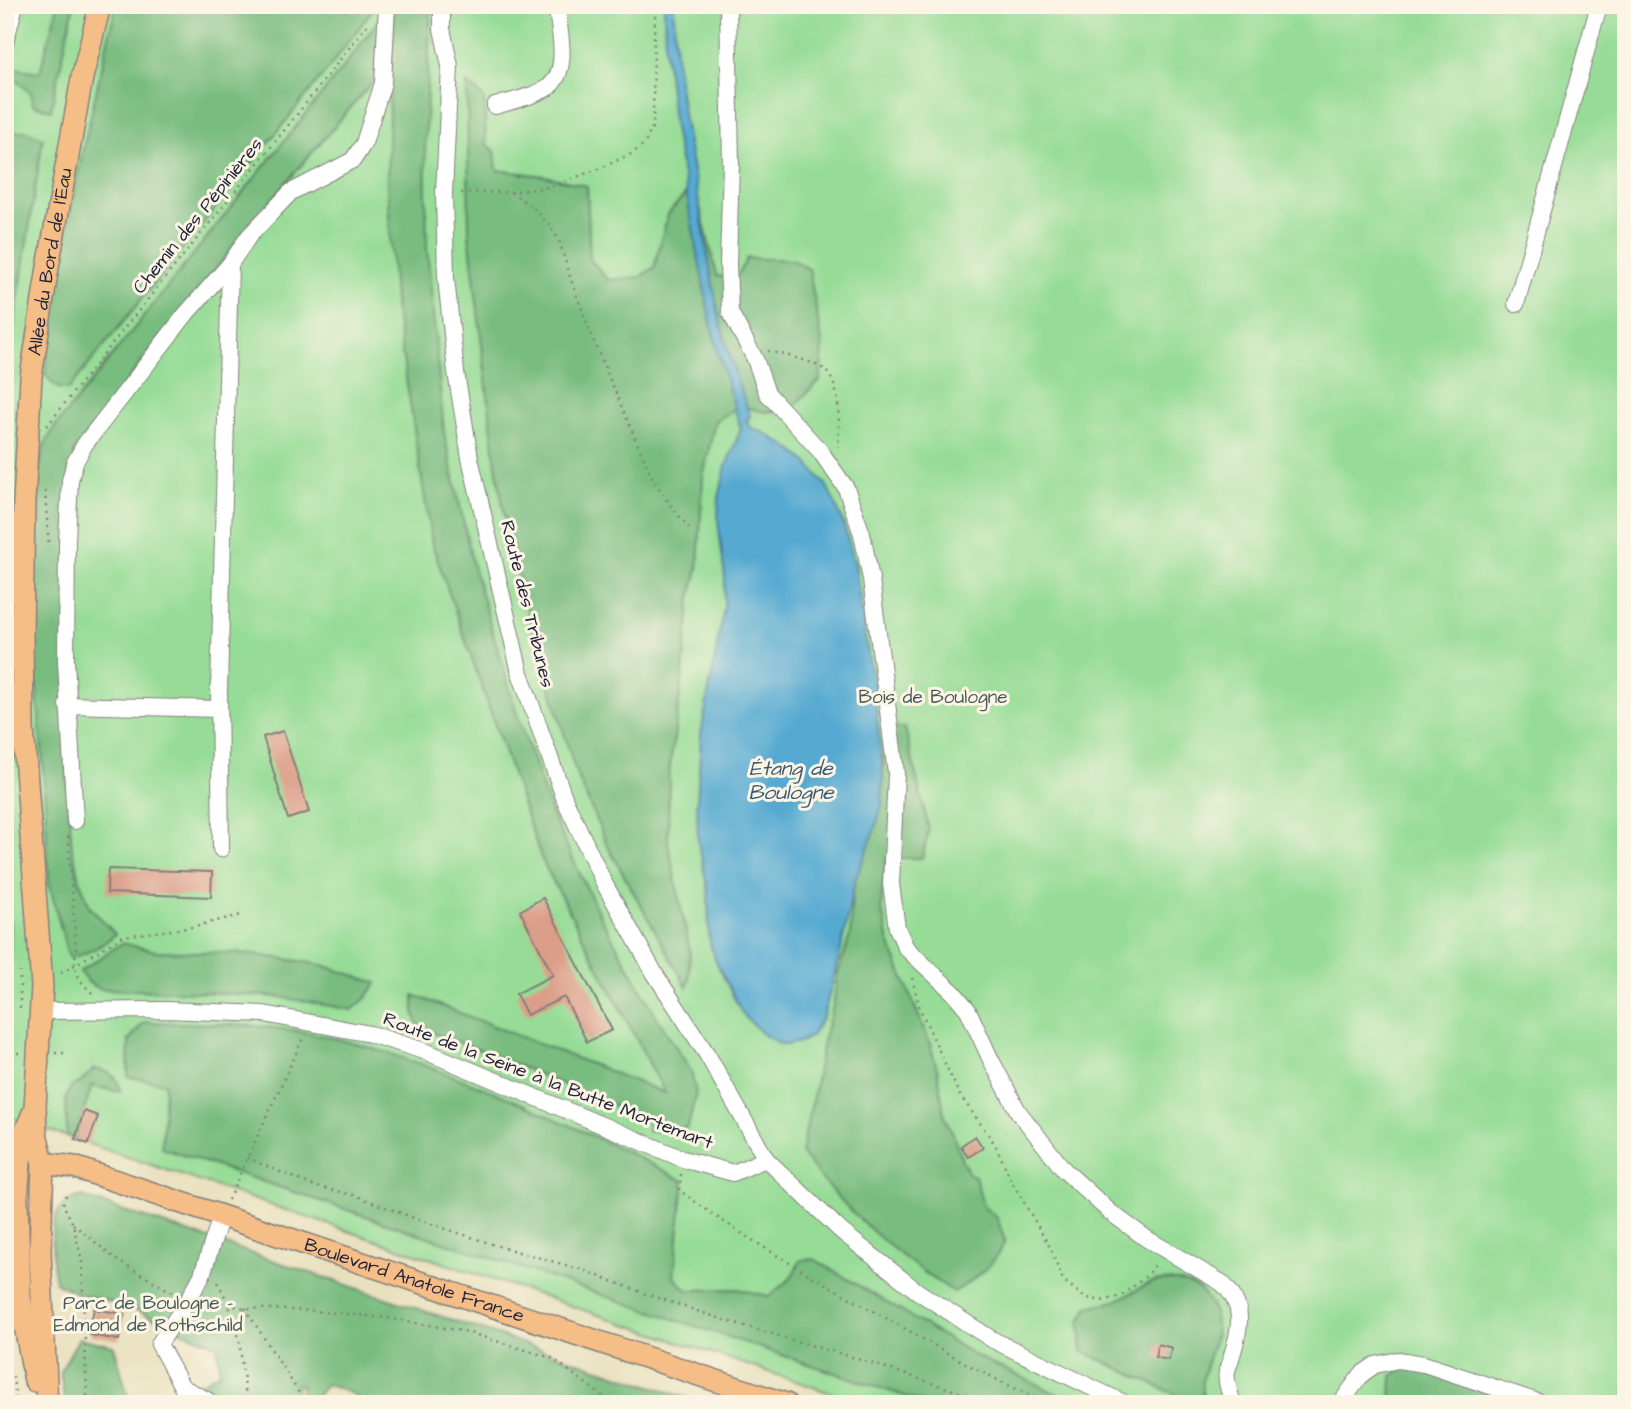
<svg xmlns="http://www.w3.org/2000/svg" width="1631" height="1409" font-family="'Architects Daughter',sans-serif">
  <rect width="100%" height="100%" fill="#fcf5e5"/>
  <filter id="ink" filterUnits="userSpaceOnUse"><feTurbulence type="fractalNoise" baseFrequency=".0143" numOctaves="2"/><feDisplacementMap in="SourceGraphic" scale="14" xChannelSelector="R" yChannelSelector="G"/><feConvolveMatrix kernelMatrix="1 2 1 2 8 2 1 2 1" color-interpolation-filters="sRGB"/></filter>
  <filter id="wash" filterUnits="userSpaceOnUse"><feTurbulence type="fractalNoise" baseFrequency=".00686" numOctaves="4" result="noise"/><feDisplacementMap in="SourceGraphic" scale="28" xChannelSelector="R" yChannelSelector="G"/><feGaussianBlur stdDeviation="1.57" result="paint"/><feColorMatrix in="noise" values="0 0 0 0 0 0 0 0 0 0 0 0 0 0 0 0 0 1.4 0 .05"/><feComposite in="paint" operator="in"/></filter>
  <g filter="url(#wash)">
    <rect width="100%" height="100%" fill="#e7dfbb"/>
    <!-- green -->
    <path fill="#96dc96" stroke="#5c7f68" stroke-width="2" d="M5 5H1626V1404H864L11 1118 10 1121 5 1119Z"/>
    <!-- forest -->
    <g fill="#78bc7f" stroke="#4d6f5d" stroke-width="2">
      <path d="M58 5H74L51 110 33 105 31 93 18 81 5 79V67L40 72Z"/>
      <path d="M116 5H326L349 10 352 5H376L332 64 69 389 58 388 51 382 45 373 51 311 77 176Z"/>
      <path d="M401 5H431L425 140 427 248 444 433 474 570 516 711 552 815 600 916 658 1019 691 1071 696 1093 688 1127C674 1133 664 1133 648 1130L649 1121 644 1118 480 1050 419 1028 414 1012V995L665 1093 542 860 432 544 394 301 387 181 390 82 394 14Z"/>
      <path d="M382 15 376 78 261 212 146 356 74 451 67 786 72 849 80 881 90 907 115 934C102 947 87 953 70 958L67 952 49 882 43 764 34 656V556L39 469 44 446 55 427 346 64Z"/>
      <path d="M467 83 484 98 486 144 495 151 497 170 545 176 587 186 590 259 608 280 639 277 654 268 668 214 686 193 698 199 717 276 736 278 747 258 792 260 809 269 823 348 820 380 791 409 765 412 740 406 715 421 703 477 698 569 691 597 682 681 669 774 668 843 690 952 689 981 687 987 608 847 576 773 525 603 504 513 496 465 469 234Z"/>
      <path d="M25 131 43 138 12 339 5 365V133Z"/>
      <path d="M886 728H905L929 830 922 858H886L881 906 889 942 930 1044 938 1072 944 1113 953 1134 962 1160 969 1174 975 1176 983 1206 997 1218 1005 1241C992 1268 979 1276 954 1292 896 1256 842 1208 801 1153L813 1097 823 1041 834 1002 837 977 850 935 854 858 882 779Z"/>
      <path d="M5 857 10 932V986L5 989Z"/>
      <path d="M122 943 155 951 238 953 279 958 322 965 377 983 365 999 352 1010 281 997 201 992 101 989 92 985 85 979 80 971Z"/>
      <path d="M144 1022C200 1024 259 1023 314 1034 380 1047 443 1071 506 1097 566 1123 626 1150 684 1181L674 1277 687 1290 738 1289 769 1296 790 1279 801 1260 814 1259 976 1356 1078 1404H928L162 1148 165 1083 128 1077 129 1040Z"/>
      <path d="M94 1069C108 1071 120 1077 120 1092L92 1086 75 1139 67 1136 66 1097 71 1087 80 1083Z"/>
      <path d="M82 1197 705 1404H367L350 1393 326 1384 315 1399V1404H301V1385L297 1384 295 1404H229L224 1396 200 1384 220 1372 217 1345 174 1328 129 1307 77 1293 55 1282C53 1254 41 1202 82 1197Z"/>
      <path d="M1170 1280C1190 1284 1200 1285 1210 1304 1226 1333 1206 1353 1202 1382 1201 1389 1203 1397 1204 1404 1187 1403 1182 1397 1168 1391 1139 1378 1111 1365 1082 1351L1080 1322 1088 1307 1116 1301 1152 1282Z"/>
      <path d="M79 1338 114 1346 130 1404H65L60 1372Z"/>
      <path d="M1408 1364 1527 1404H1391L1392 1376Z"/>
    </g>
    <!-- water -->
    <path fill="#56aad2" stroke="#3c6686" stroke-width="2" d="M664 5H674C674 75 686 134 699 202 707 248 713 294 725 339 732 366 741 390 750 416L747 420 749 426 754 429 763 432 788 447 807 462 827 486 842 519 855 564 865 636 874 685 883 776 882 805 873 835 855 880 840 954 823 1017 811 1036 800 1042 786 1045 778 1043 763 1034 743 1015 718 966 711 948 709 935 708 890 698 842 697 803 701 734 724 608 725 578 718 521 719 498 726 466 741 429 717 350 709 314 674 128 665 48Z"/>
    <g id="blocks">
      <!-- building -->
      <g fill="#db9e89">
        <path d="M283 731 309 812 288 819 263 737Z"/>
        <path d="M108 869 212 872 211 897 107 893Z"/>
        <path d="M543 898 612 1030 587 1042 564 997 527 1015 516 994 553 975 520 911Z"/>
        <path d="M84 1111 98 1116 88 1144 75 1139Z"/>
        <path d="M975 1136 983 1148 968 1157 961 1146Z"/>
        <path d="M94 1309 124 1314 119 1340 90 1335 92 1327H90Z"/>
        <path d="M1158 1344 1172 1348 1168 1360 1155 1357Z"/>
      </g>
    </g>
  </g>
  <g filter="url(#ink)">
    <use href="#blocks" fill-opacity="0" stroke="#84807b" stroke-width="2"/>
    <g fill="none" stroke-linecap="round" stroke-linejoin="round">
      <!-- minor casing -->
      <g stroke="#84807b" stroke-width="18">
        <g id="minor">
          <path d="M442 5V29L450 66 444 193 446 278 456 372 470 458 520 673 565 800 605 885 655 974 708 1056 766 1159 841 1231 917 1291 993 1340 1126 1404"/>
          <path d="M728 5 731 164 728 264 730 312 755 359 767 393 820 451 846 488 862 534 871 579 896 773 891 884 897 928 906 948 954 993 968 1010 990 1058 1018 1111 1064 1170 1110 1212 1147 1239 1222 1283C1245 1305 1241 1327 1232 1355 1231 1360 1228 1366 1227 1371 1225 1382 1230 1393 1233 1404"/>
          <path d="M5 43 15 5"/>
          <path d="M495 106C512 101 532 97 547 88 571 72 559 29 556 5"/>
          <path d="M1516 304 1599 5"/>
          <path d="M67 705 219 709"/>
          <path d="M75 821 66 661 67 541 70 480 75 462 85 444 186 314 230 264"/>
          <path d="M221 849 219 691 230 264 249 236 291 192 353 160 364 143 383 83 387 5"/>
          <path d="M41 1011 166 1010 264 1014 370 1034 427 1052 683 1159 733 1173 766 1159"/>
          <path d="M207 1400 182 1387 159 1344 189 1299 202 1275 221 1216"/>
          <path d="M1340 1404 1362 1374 1375 1365 1398 1360 1424 1364 1544 1404"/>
        </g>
      </g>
      <!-- major casing -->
      <g stroke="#84807b" stroke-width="24">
        <g id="major">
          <path d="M33 1113 22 1139 17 1198 20 1298 35 1381"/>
          <path id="s1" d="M43 1163 74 1167 786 1404"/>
          <path id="s2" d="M47 1404 40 1252 43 1163 36 1133 35 1107 42 986 23 728 22 634 24 502 31 377 47 273 82 78 100 5"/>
        </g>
      </g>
      <!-- path -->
      <g stroke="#84807b" stroke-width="2.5" stroke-dasharray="2 5" stroke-linecap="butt">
        <path d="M511 192 532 207 549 224 559 240 571 280 596 347 651 475 670 505 691 530"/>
        <path d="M461 193 511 192 549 187 601 168 633 153 645 143 653 126 654 34 656 5"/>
        <path d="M768 351C782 354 817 362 826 371 842 388 839 426 838 447"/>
        <path d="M47 426C153 290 265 158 370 21"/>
        <path d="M45 491 49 547"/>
        <path d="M68 836 76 951C73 973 78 979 93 994"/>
        <path d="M61 973 123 936 187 928 241 915"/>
        <path d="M912 978 920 1009 959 1094 995 1144 1012 1182 1050 1247 1063 1280 1084 1297 1101 1301 1121 1296 1144 1278 1156 1264"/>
        <path d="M20 1008V972"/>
        <path d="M10 1053H21"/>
        <path d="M55 1053H64"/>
        <path d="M5 1057 6 1069 9 1077 8 1122"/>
        <path d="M247 1158 314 1186 354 1195 419 1220 501 1247 583 1270 646 1294 731 1322 862 1360 965 1394 982 1404"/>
        <path d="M681 1174 679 1190C746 1240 820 1281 893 1322 940 1348 986 1377 1035 1397 1044 1400 1053 1401 1061 1404"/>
        <path d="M66 1195 63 1204 73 1224 82 1261 87 1396 89 1404"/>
        <path d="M228 1200 303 1038"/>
        <path d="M73 1224 118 1261 174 1293"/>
        <path d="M218 1282 228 1303 239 1339 246 1396 245 1404"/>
        <path d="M207 1301 245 1308 316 1311 387 1318 463 1331 552 1358 613 1404"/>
        <path d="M245 1308 299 1393 298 1404"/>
        <path d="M13 1376 16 1404"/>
      </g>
      <!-- minor -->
      <use href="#minor" stroke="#fff" stroke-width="16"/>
      <!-- major -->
      <use href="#major" stroke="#f6be87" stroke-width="21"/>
    </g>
  </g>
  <g text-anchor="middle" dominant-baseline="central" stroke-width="6" stroke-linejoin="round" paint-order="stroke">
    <!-- street labels -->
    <g font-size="19" fill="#22223b" stroke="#fcf5e5">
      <text transform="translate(198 216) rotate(-51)">Chemin des Pépinières</text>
      <text stroke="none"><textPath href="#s2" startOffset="1146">Allée du Bord de l'Eau</textPath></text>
      <text transform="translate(527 604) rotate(76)">Route des Tribunes</text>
      <text transform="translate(548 1081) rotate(21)">Route de la Seine à la Butte Mortemart</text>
      <text stroke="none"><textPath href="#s1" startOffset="390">Boulevard Anatole France</textPath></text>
    </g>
    <!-- park labels -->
    <g font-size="19" fill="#455a56" stroke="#fcf5e5">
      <text x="933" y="697">Bois de Boulogne</text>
      <text x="148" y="1303">Parc de Boulogne -<tspan x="148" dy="22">Edmond de Rothschild</tspan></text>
    </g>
    <!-- water labels -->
    <g font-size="21" font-style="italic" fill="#375877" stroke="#fcf5e5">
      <text x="791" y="768">Étang de<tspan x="791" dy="24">Boulogne</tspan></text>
    </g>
  </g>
  <!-- margin -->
  <rect width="1631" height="1409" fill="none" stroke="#fcf5e5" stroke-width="28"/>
</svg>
